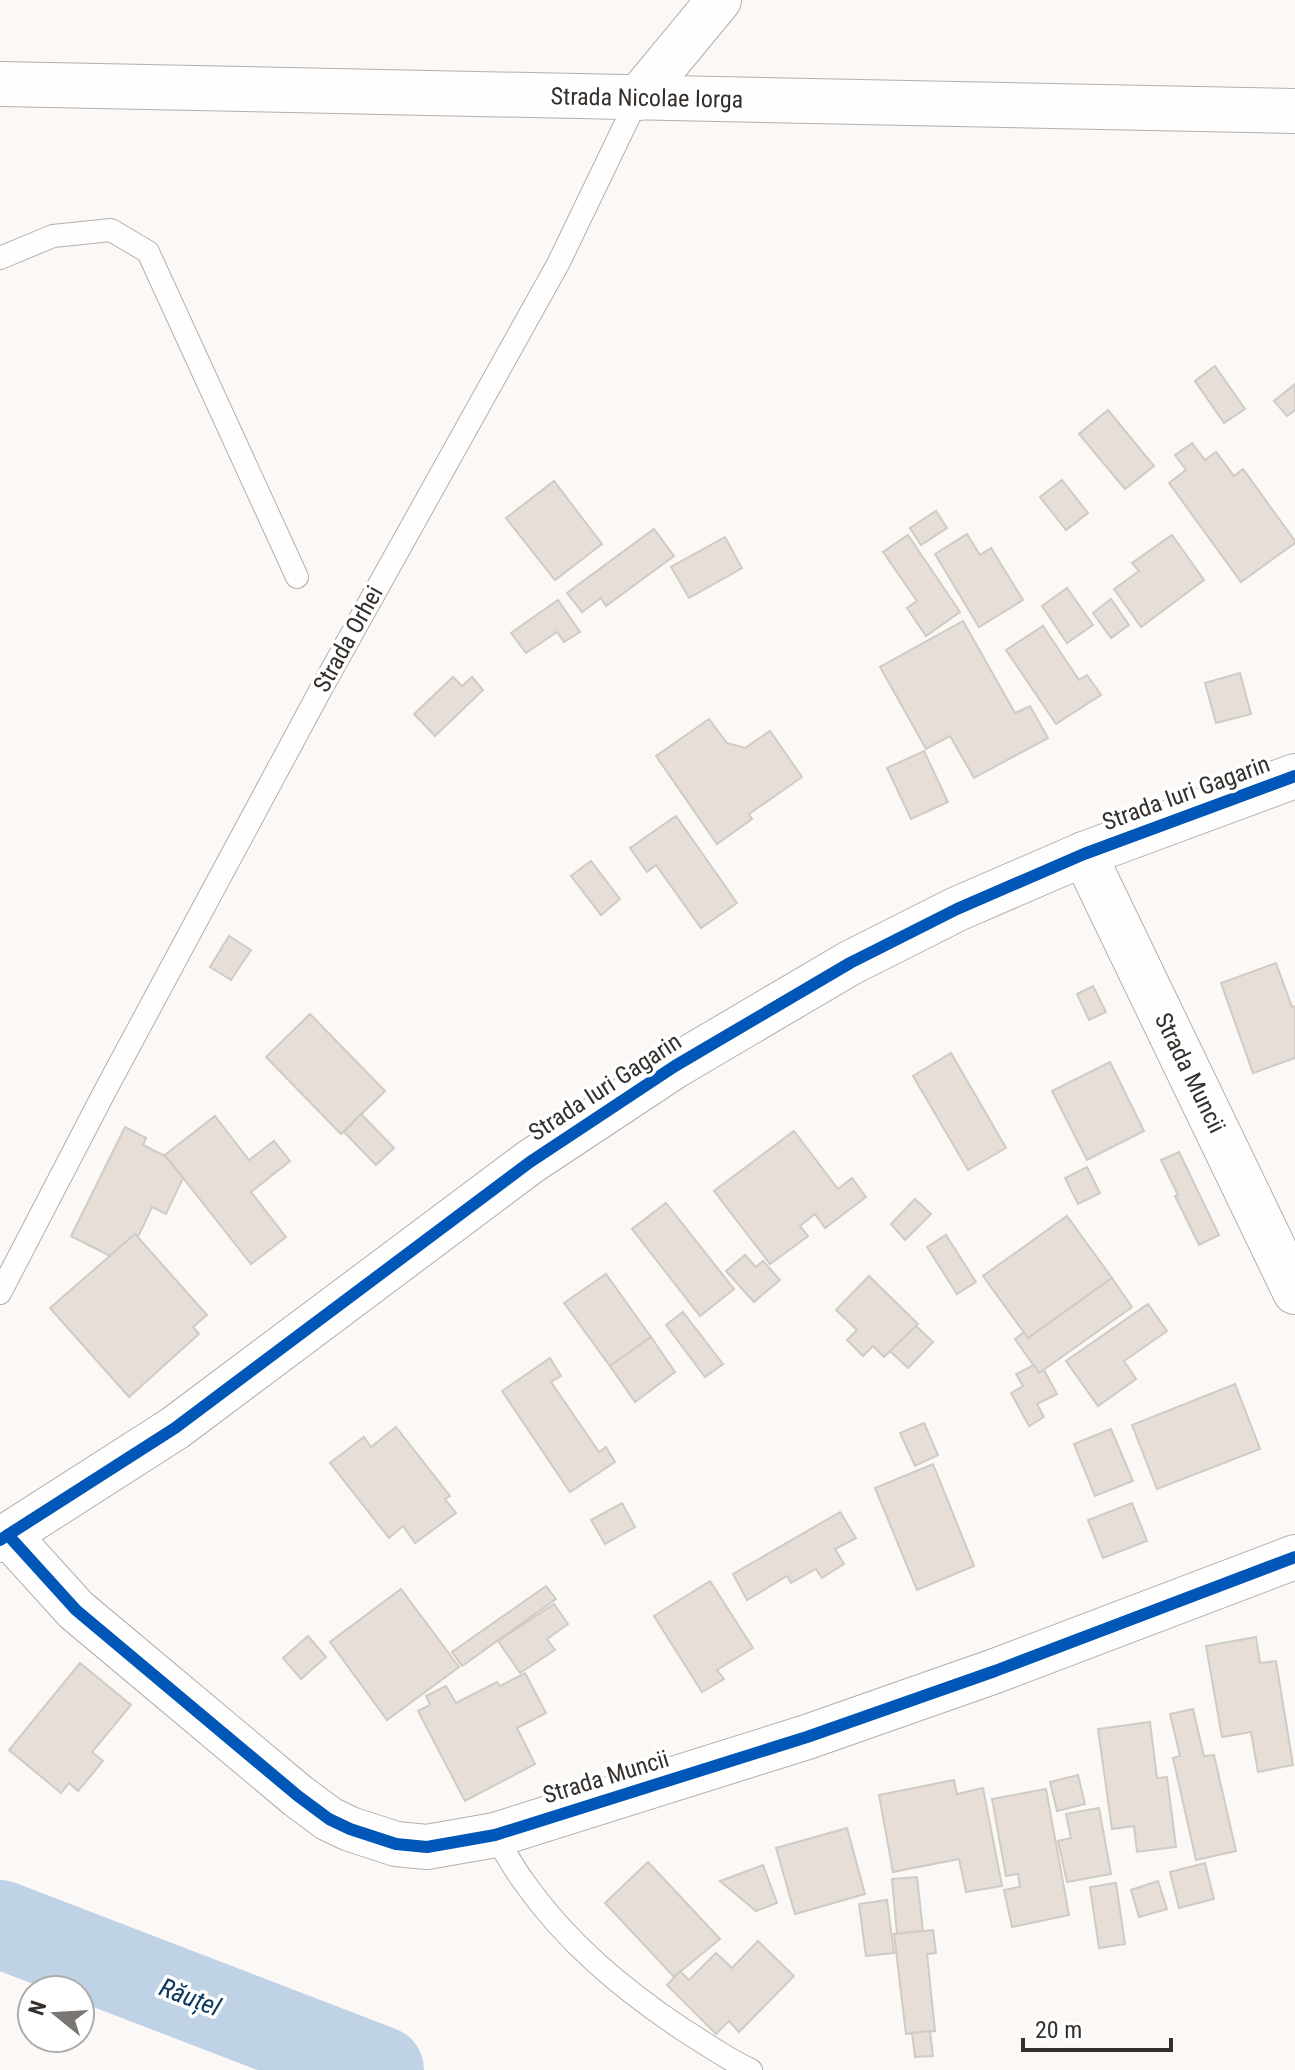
<svg xmlns="http://www.w3.org/2000/svg" width="1295" height="2070" font-family="'Roboto Condensed',sans-serif">
  <rect width="100%" height="100%" fill="#fbf8f5"/>
  <g fill="none" stroke-linecap="round" stroke-linejoin="round">
    <!-- river -->
    <path stroke="#bfd2e6" stroke-width="88" d="M0 1924 380 2070"/>
  </g>
  <!-- building -->
  <g fill="#e6ded7" stroke="#cfcbc7" stroke-width="2">
    <path d="M1215 366 1245 409 1224 423 1195 381Z"/>
    <path d="M1295 384V410L1287 416 1274 401Z"/>
    <path d="M1108 410 1154 466 1125 489 1079 434Z"/>
    <path d="M1192 443 1205 460 1216 452 1234 476 1243 469 1295 541V543L1241 582 1169 483 1186 470 1175 455Z"/>
    <path d="M1062 480 1088 513 1066 530 1040 497Z"/>
    <path d="M554 481 602 544 555 580 506 518Z"/>
    <path d="M936 511 947 528 921 545 910 528Z"/>
    <path d="M654 529 674 556 606 606 601 598 582 612 567 593Z"/>
    <path d="M967 534 980 555 991 548 1023 600 979 627 935 554Z"/>
    <path d="M908 535 960 612 926 636 907 608 917 601 883 552Z"/>
    <path d="M1172 535 1204 580 1141 627 1114 589 1139 571 1132 563Z"/>
    <path d="M725 537 742 568 689 598 671 567Z"/>
    <path d="M1067 588 1093 625 1067 643 1042 606Z"/>
    <path d="M1111 599 1129 625 1111 638 1093 613Z"/>
    <path d="M558 600 580 632 564 642 557 632 526 653 511 633Z"/>
    <path d="M963 621 1015 713 1030 706 1048 738 974 778 950 736 926 749 880 667Z"/>
    <path d="M1043 626 1079 680 1087 675 1101 695 1056 724 1006 650Z"/>
    <path d="M1240 673 1251 714 1216 723 1205 683Z"/>
    <path d="M453 677 462 686 472 677 483 690 435 736 414 714Z"/>
    <path d="M709 719 727 743 745 748 770 731 802 777 749 814 752 819 717 844 656 756Z"/>
    <path d="M924 751 948 802 911 819 887 768Z"/>
    <path d="M676 816 737 903 701 928 656 865 647 872 630 848Z"/>
    <path d="M591 861 620 899 601 915 571 876Z"/>
    <path d="M229 936 251 950 231 980 210 967Z"/>
    <path d="M1276 963 1292 1007 1295 1006V1058L1253 1073 1221 983Z"/>
    <path d="M1093 986 1106 1012 1089 1020 1077 994Z"/>
    <path d="M310 1014 385 1091 341 1134 266 1057Z"/>
    <path d="M951 1053 1006 1148 968 1170 913 1076Z"/>
    <path d="M1110 1062 1144 1131 1087 1160 1052 1091Z"/>
    <path d="M361 1114 394 1148 376 1165 344 1132Z"/>
    <path d="M215 1116 249 1160 274 1141 290 1161 251 1192 286 1237 251 1264 165 1155Z"/>
    <path d="M125 1127 146 1138 143 1145 165 1156 183 1178 166 1214 152 1207 138 1237 135 1234 110 1256 71 1236Z"/>
    <path d="M794 1131 838 1189 852 1178 866 1197 825 1228 815 1214 800 1226 808 1236 770 1264 714 1191Z"/>
    <path d="M1179 1152 1219 1235 1199 1245 1175 1196 1178 1195 1161 1160Z"/>
    <path d="M1087 1167 1100 1193 1078 1204 1065 1178Z"/>
    <path d="M915 1199 931 1214 905 1240 891 1224Z"/>
    <path d="M666 1203 734 1289 700 1316 632 1229Z"/>
    <path d="M1067 1216 1112 1278 1028 1338 983 1276Z"/>
    <path d="M135 1234 207 1315 193 1327 199 1334 129 1397 50 1308Z"/>
    <path d="M946 1235 976 1282 957 1294 927 1247Z"/>
    <path d="M745 1255 756 1267 763 1261 780 1280 754 1302 726 1271Z"/>
    <path d="M606 1274 651 1337 610 1366 564 1303Z"/>
    <path d="M869 1276 918 1324 884 1357 873 1346 863 1356 847 1340 857 1330 836 1310Z"/>
    <path d="M1112 1278 1132 1307 1039 1373 1015 1339 1024 1332 1028 1338Z"/>
    <path d="M1148 1304 1167 1331 1124 1361 1136 1379 1098 1406 1066 1361Z"/>
    <path d="M683 1312 723 1364 705 1377 666 1325Z"/>
    <path d="M916 1326 933 1342 908 1368 890 1351Z"/>
    <path d="M651 1337 675 1372 635 1402 610 1366Z"/>
    <path d="M550 1358 561 1376 551 1382 599 1452 606 1447 615 1462 570 1492 502 1391Z"/>
    <path d="M1034 1365 1039 1373 1044 1370 1057 1394 1037 1404 1044 1417 1029 1426 1011 1393 1023 1386 1016 1374Z"/>
    <path d="M1235 1384 1260 1449 1157 1489 1132 1425Z"/>
    <path d="M924 1423 938 1455 915 1466 900 1433Z"/>
    <path d="M396 1427 450 1496 445 1499 456 1513 415 1543 403 1526 389 1538 330 1463 364 1437 371 1447Z"/>
    <path d="M1111 1429 1133 1481 1095 1496 1074 1444Z"/>
    <path d="M933 1464 974 1566 917 1590 875 1488Z"/>
    <path d="M622 1503 635 1527 605 1544 591 1520Z"/>
    <path d="M1132 1503 1147 1541 1103 1558 1088 1520Z"/>
    <path d="M840 1512 856 1538 835 1549 844 1564 822 1578 816 1569 791 1583 787 1576 747 1600 733 1574Z"/>
    <path d="M710 1581 753 1648 717 1670 724 1679 702 1692 654 1616Z"/>
    <path d="M546 1586 556 1599 462 1666 452 1652Z"/>
    <path d="M401 1589 459 1667 387 1720 330 1642Z"/>
    <path d="M554 1604 568 1624 547 1639 555 1650 520 1673 498 1641Z"/>
    <path d="M308 1636 326 1657 301 1679 283 1658Z"/>
    <path d="M1256 1637 1260 1663 1276 1661 1293 1765 1258 1772 1251 1732 1222 1737 1206 1646Z"/>
    <path d="M80 1663 131 1705 92 1752 103 1761 78 1791 69 1783 61 1793 9 1750Z"/>
    <path d="M525 1673 546 1713 517 1728 535 1764 465 1801 418 1711 430 1705 426 1696 446 1686 456 1703 497 1682 500 1686Z"/>
    <path d="M1193 1709 1204 1756 1214 1755 1236 1851 1196 1860 1173 1758 1180 1756 1170 1714Z"/>
    <path d="M1150 1722 1157 1778 1167 1777 1176 1847 1137 1852 1134 1826 1112 1829 1098 1729Z"/>
    <path d="M1078 1775 1085 1804 1057 1811 1050 1782Z"/>
    <path d="M954 1780 957 1794 983 1788 1002 1886 966 1892 959 1859 893 1872 879 1795Z"/>
    <path d="M1046 1789 1069 1915 1012 1927 1004 1890 1020 1887 1018 1874 1006 1876 992 1799Z"/>
    <path d="M1099 1808 1111 1874 1067 1882 1058 1841 1071 1838 1066 1814Z"/>
    <path d="M847 1828 865 1894 795 1914 776 1848Z"/>
    <path d="M648 1862 720 1939 674 1977 605 1903Z"/>
    <path d="M1205 1863 1214 1899 1179 1908 1170 1872Z"/>
    <path d="M763 1865 777 1903 756 1911 720 1881Z"/>
    <path d="M917 1877 923 1931 897 1934 892 1879Z"/>
    <path d="M1158 1881 1167 1909 1139 1917 1131 1890Z"/>
    <path d="M1116 1883 1125 1944 1099 1948 1090 1887Z"/>
    <path d="M887 1900 894 1953 866 1956 859 1904Z"/>
    <path d="M933 1930 936 1953 927 1954 935 2031 906 2034 894 1934Z"/>
    <path d="M758 1941 794 1976 739 2032 729 2021 716 2034 667 1985 680 1971 689 1980 716 1953 732 1968Z"/>
    <path d="M930 2031 933 2056 915 2057 912 2033Z"/>
  </g>
  <g fill="none" stroke-linecap="round" stroke-linejoin="round">
    <!-- lane casing -->
    <g stroke="#b4afac" stroke-width="24">
      <g id="lane">
        <path d="M0 258 53 236 111 230 148 252 297 577"/>
        <path d="M0 1293 105 1091 321 689 558 264 638 98"/>
        <path d="M495 1835C504 1851 513 1867 524 1882 566 1942 621 1988 682 2029 705 2043 726 2059 751 2070"/>
      </g>
    </g>
    <!-- street casing -->
    <g stroke="#b4afac" stroke-width="46">
      <g id="street">
        <path d="M1084 854 1295 1292"/>
        <path d="M8 1535 76 1610 298 1796 329 1819 350 1829 396 1844 427 1847 495 1835 807 1737 995 1671 1295 1557"/>
      </g>
    </g>
    <!-- secondary casing -->
    <g stroke="#b4afac" stroke-width="46">
      <g id="secondary">
        <path d="M638 98 719 0"/>
        <path d="M0 1540 175 1428 530 1162 675 1066 850 963 957 909 1084 854 1295 776"/>
      </g>
    </g>
    <!-- primary casing -->
    <g stroke="#b4afac" stroke-width="46">
      <path id="primary" d="M0 84 1295 111"/>
    </g>
    <!-- lane -->
    <use href="#lane" stroke="#fefefe" stroke-width="22"/>
    <!-- street -->
    <use href="#street" stroke="#fefefe" stroke-width="44"/>
    <!-- secondary -->
    <use href="#secondary" stroke="#fefefe" stroke-width="44"/>
    <!-- primary -->
    <use href="#primary" stroke="#fefefe" stroke-width="44"/>
    <!-- cycleway casing -->
    <g stroke="#fff" stroke-width="17">
      <g id="cycleway">
        <path d="M8 1535 76 1610 298 1796 329 1819 350 1829 396 1844 427 1847 495 1835 807 1737 995 1671 1295 1557"/>
        <path d="M0 1540 175 1428 530 1162 675 1066 850 963 957 909 1084 854 1295 776"/>
      </g>
    </g>
    <!-- cycleway -->
    <use href="#cycleway" stroke="#0057b8" stroke-width="12"/>
  </g>
  <g text-anchor="middle" dominant-baseline="central" stroke-width="7" stroke-linejoin="round" paint-order="stroke">
    <!-- street labels -->
    <g font-size="24" fill="#35302c" stroke="#fff">
      <text transform="translate(647 98) rotate(1)">Strada Nicolae Iorga</text>
      <text transform="translate(348 639) rotate(-61)">Strada Orhei</text>
      <text transform="translate(1186 793) rotate(-20)">Strada Iuri Gagarin</text>
      <text transform="translate(1190 1073) rotate(64)">Strada Muncii</text>
      <text transform="translate(605 1087) rotate(-33)">Strada Iuri Gagarin</text>
      <text transform="translate(606 1777) rotate(-17)">Strada Muncii</text>
    </g>
    <!-- water labels -->
    <g font-size="26" font-style="italic" fill="#0e3961" stroke="#fff">
      <text transform="translate(190 1997) rotate(21)">Răuțel</text>
    </g>
  </g>
  <!-- north arrow -->
  <g transform="translate(56 2014) rotate(288)"><circle r="38" fill="#ffffff" stroke="#aeacab" stroke-width="2"/>
  <path d="M0-6L14 30L0 20L-14 30Z" fill="#7a7672"/>
  <text y="-12" font-size="22" font-weight="bold" text-anchor="middle" fill="#35302c">N</text>
  </g>
  <!-- scale -->
  <path d="M1023 2038v12h148v-12" fill="none" stroke="#35302c" stroke-width="4"/>
  <text x="1035" y="2038" font-size="24" fill="#35302c" stroke="#ffffff" stroke-width="6" paint-order="stroke">20 m</text>
</svg>
